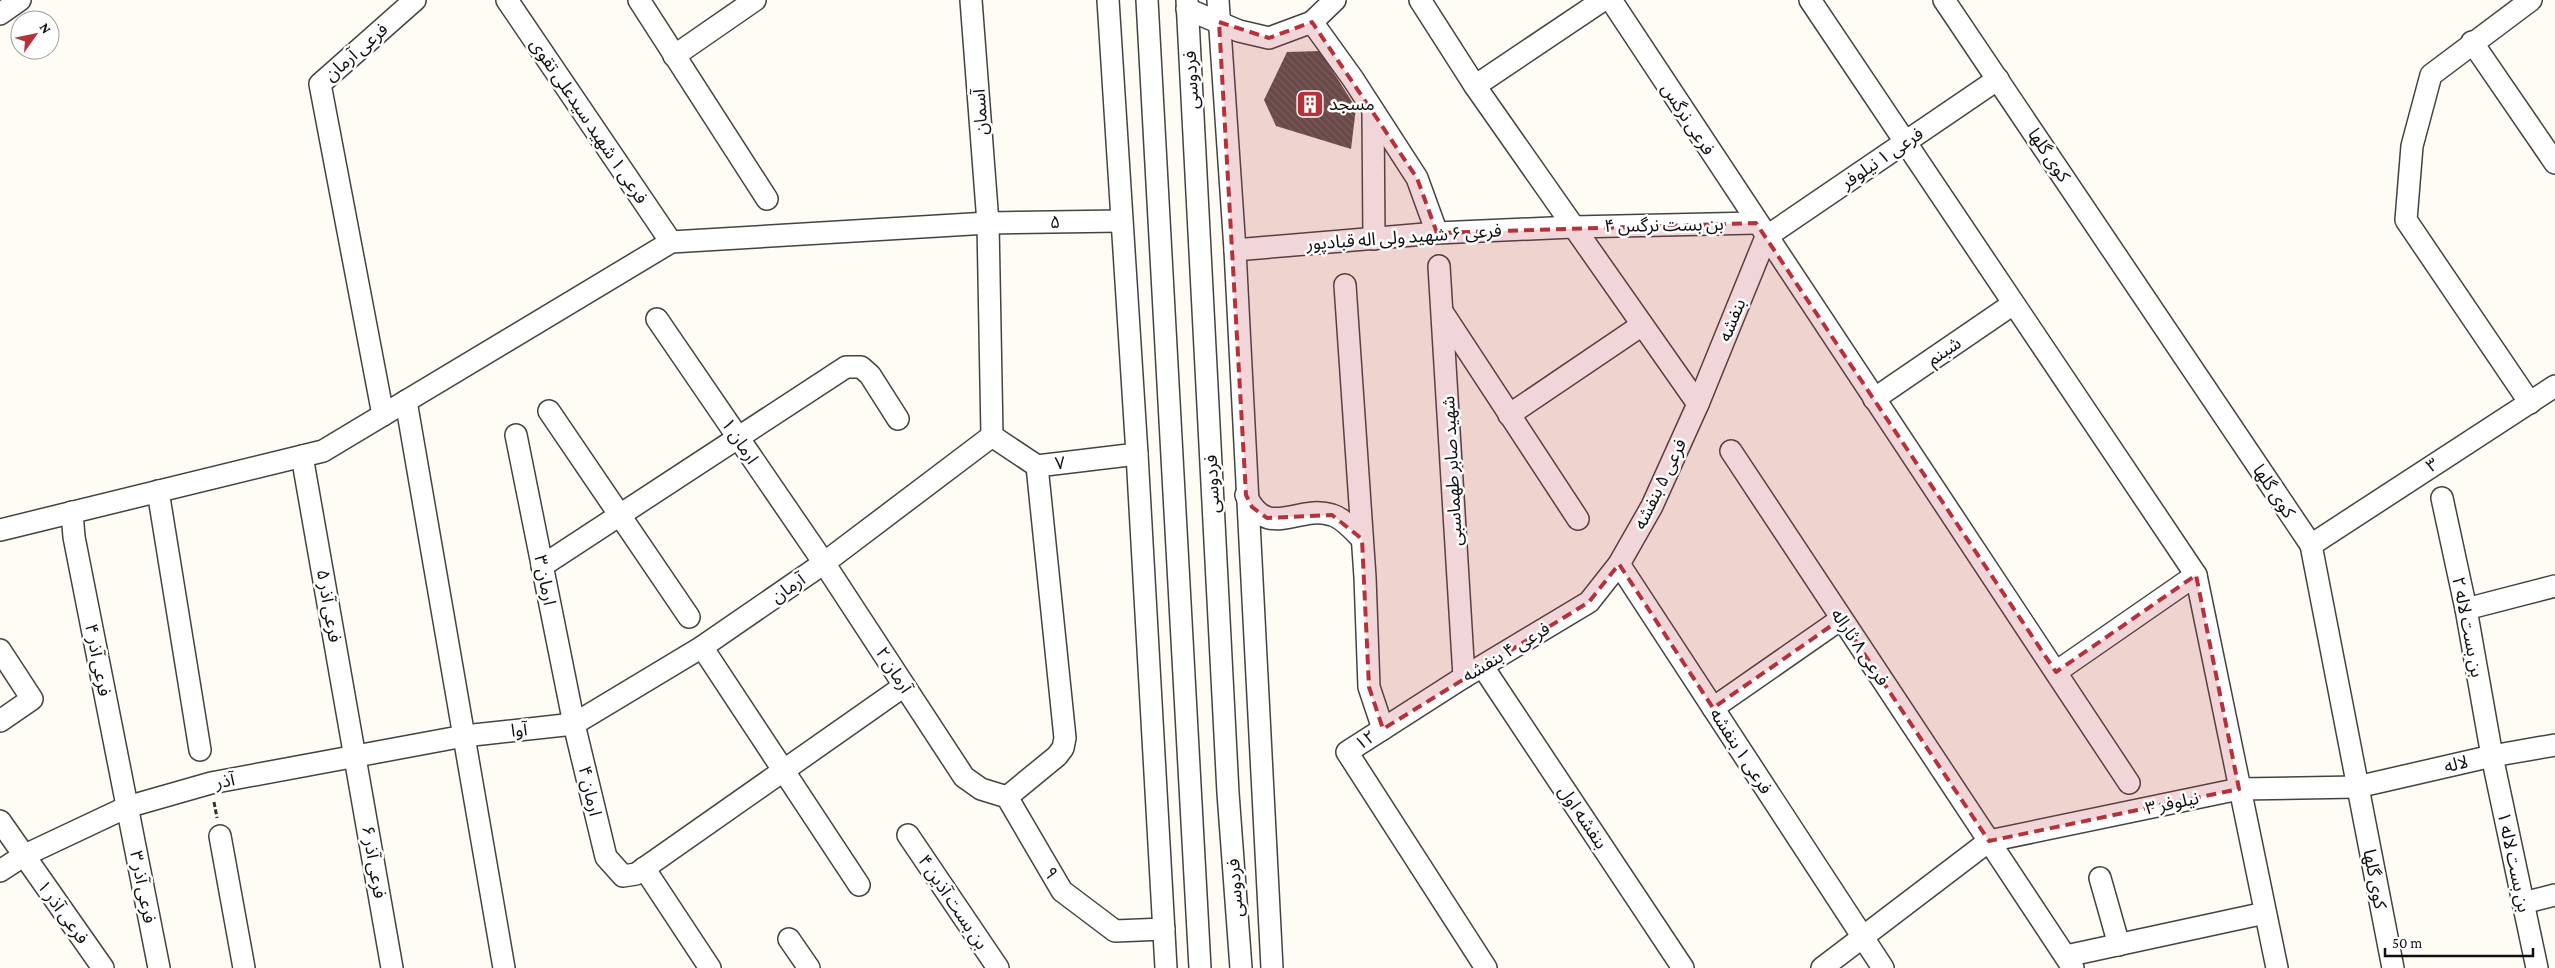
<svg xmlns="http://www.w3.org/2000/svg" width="2555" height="968" font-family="'Crimson Pro','Noto Sans Arabic',serif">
  <defs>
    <pattern id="building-back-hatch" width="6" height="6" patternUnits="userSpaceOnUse" patternTransform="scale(1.25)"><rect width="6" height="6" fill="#58514d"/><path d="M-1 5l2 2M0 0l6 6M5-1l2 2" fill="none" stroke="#6b6562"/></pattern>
  </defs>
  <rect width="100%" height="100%" fill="#fefcf4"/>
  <!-- building -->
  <path fill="url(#building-back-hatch)" d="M1320 51 1356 108 1351 149 1276 126 1264 100 1287 52Z"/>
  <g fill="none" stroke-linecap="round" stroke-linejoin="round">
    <!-- minor casing -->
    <g stroke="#434343" stroke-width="24">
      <g id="minor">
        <path d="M507 0 671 242"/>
        <path d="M639 0 767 199"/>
        <path d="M971 0 988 223 992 436"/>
        <path d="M1108 0 1137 454 1166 968"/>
        <path d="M1147 0 1200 968"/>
        <path d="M1187 0 1228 793 1241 968"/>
        <path d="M1218 0 1235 250 1272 968"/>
        <path d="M1420 0 1475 86 1698 404"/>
        <path d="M1611 0 2129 783"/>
        <path d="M1810 0 2196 575 2277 968"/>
        <path d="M1944 0 2311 545 2393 968"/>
        <path d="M1187 9 1239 31 1269 38 1312 22 1353 79 1417 178 1437 233"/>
        <path d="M0 14 20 0"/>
        <path d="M1312 22 1335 0"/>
        <path d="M2472 42 2555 163"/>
        <path d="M674 56 755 0"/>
        <path d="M1475 86 1603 0"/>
        <path d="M1373 111 1374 239"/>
        <path d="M1766 237 1998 79"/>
        <path d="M1235 250 1437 233 1573 227 1756 223"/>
        <path d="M1439 266 1464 677"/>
        <path d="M1345 285 1365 577 1369 687 1383 729"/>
        <path d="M1443 313 1578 519"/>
        <path d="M657 319 824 563 964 777 981 789 1007 797 1062 891 1115 931 1164 929"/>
        <path d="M1874 399 2013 304"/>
        <path d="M406 401 504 968"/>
        <path d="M2530 403 2406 220 2412 146 2431 75 2531 0"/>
        <path d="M549 411 689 617"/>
        <path d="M383 415 320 84 415 0"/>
        <path d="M1509 415 1642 325"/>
        <path d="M516 435 574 724 606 857 623 876 636 874 904 686"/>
        <path d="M992 436 1037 466 1137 454"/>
        <path d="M1731 451 2073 968"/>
        <path d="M302 456 392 968"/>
        <path d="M158 491 200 750"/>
        <path d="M1246 495C1267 541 1298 504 1332 515 1343 518 1354 531 1362 539"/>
        <path d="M2442 498 2466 609 2492 756 2537 968"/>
        <path d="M72 512 74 537 159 968"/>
        <path d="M0 530 323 451 671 242 988 223 1121 221"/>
        <path d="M2311 545 2555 386"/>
        <path d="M1619 564 1883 968"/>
        <path d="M542 566 846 367H861L870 375 898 419"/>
        <path d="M2466 609 2555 586"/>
        <path d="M702 647 859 885"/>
        <path d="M0 650 32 699 0 721"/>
        <path d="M1483 667 1683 968"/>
        <path d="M2056 672 2196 575"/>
        <path d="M1713 708 1841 619"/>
        <path d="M1007 797 1057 756 1063 748 1065 738 1037 466"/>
        <path d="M0 821 103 968"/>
        <path d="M908 835 998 968"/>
        <path d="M220 836 244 968"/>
        <path d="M644 868 710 968"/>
        <path d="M0 871 23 856 127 807 211 783 464 736 574 724 702 647 824 563 992 436"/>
        <path d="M2100 878 2119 945"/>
        <path d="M2523 903 2555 895"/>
        <path d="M789 939 809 968"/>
        <path d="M2066 956 2265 913"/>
        <path d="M1486 968 1347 752 1464 677 1589 602 1619 564 1652 506 1698 404 1766 237"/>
        <path d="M1822 968 1989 841 2239 789 2357 787 2492 756 2555 745"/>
      </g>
    </g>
    <!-- path -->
    <path stroke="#323232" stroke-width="3" stroke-dasharray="5 2.5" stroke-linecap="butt" d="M214 802 217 818"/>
    <!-- minor -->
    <use href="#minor" stroke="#fff" stroke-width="21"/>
  </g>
  <!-- marked area -->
  <path fill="#b6323a" fill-opacity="0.2" stroke="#b6323a" stroke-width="4" stroke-dasharray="10 6" stroke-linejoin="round" d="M1219 22 1269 38 1312 22 1417 178 1437 233 1756 223 2056 672 2196 575 2239 789 1989 841 1841 619 1713 708 1619 564 1589 602 1383 729 1369 687 1362 539 1332 515 1267 518 1252 507 1246 495Z"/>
  <!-- icons -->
  <defs>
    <g id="building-square" transform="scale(1.4375)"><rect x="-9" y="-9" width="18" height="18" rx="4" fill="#b6323a" stroke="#fff"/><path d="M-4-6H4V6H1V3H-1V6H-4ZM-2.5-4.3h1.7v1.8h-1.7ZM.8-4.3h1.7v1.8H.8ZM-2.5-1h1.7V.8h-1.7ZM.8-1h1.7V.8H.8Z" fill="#fff"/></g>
  </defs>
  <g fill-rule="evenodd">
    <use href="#building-square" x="1310" y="104"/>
  </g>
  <g text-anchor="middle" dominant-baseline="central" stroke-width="5" stroke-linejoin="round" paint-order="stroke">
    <!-- street labels -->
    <g font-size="18" fill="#101010" stroke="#fff">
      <text transform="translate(356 52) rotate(-41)">فرعی آرمان</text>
      <text transform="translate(1191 80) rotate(-93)">فردوسی</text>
      <text transform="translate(980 112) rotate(-94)">آسمان</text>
      <text transform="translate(1688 119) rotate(57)">فرعی نرگس</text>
      <text transform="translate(589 121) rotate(56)">فرعی ۱ شهید سیدعلی تقوی</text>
      <text transform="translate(2049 155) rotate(56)">کوی گلها</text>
      <text transform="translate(1882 158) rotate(-34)">فرعی ۱ نیلوفر</text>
      <text transform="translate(1055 222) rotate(-1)">۵</text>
      <text transform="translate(1664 225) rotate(-1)">بن بست نرگس ۴</text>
      <text transform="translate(1404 237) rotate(-4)">فرعی ۶ شهید ولی اله قبادپور</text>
      <text transform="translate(1732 320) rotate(-68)">بنفشه</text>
      <text transform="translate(1944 351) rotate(-34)">شبنم</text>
      <text transform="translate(740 441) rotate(56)">ارمان ۱</text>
      <text transform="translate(1060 463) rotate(-6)">۷</text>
      <text transform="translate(2432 465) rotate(-33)">۳</text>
      <text transform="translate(1452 471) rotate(-93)">شهید صابر طهماسبی</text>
      <text transform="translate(1212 484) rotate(-93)">فردوسی</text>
      <text transform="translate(1660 484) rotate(-64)">فرعی ۵ بنفشه</text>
      <text transform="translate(2274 491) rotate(56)">کوی گلها</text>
      <text transform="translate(545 580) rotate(79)">ارمان ۳</text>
      <text transform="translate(788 588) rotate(-35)">آرمان</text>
      <text transform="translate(329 606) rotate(80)">فرعی آذر ۵</text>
      <text transform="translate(2468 627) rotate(79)">بن بست لاله ۲</text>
      <text transform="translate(1860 647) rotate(56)">فرعی ۸ ثاراله</text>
      <text transform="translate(1506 652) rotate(-31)">فرعی ۴ بنفشه</text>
      <text transform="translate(98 660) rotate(79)">فرعی آذر ۴</text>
      <text transform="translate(894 670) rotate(57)">آرمان ۲</text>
      <text transform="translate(519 730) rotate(-6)">آوا</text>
      <text transform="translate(1365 740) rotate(-33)">۱۲</text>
      <text transform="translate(1741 751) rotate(57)">فرعی ۱ بنفشه</text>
      <text transform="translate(2456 764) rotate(-13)">لاله</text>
      <text transform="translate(225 781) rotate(-11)">آذر</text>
      <text transform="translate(590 791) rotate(77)">ارمان ۴</text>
      <text transform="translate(2172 803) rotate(-12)">نیلوفر ۳</text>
      <text transform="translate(1583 817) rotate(56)">بنفشه اول</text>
      <text transform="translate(374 862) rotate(80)">فرعی آذر ۶</text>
      <text transform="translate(2514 862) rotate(78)">بن بست لاله ۱</text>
      <text transform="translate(1051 873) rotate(60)">۹</text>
      <text transform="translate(2375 879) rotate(79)">کوی گلها</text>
      <text transform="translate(143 887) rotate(79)">فرعی آذر ۳</text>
      <text transform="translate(1235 888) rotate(-94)">فردوسی</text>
      <text transform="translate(953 902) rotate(56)">بن بست آذین ۴</text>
      <text transform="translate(63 912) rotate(54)">فرعی آذر ۱</text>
    </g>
    <!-- poi labels -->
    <g font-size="18" fill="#101010" stroke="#fff" text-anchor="start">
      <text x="1329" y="104">مسجد</text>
    </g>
  </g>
  <!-- north arrow -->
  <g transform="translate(35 35) rotate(57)"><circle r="24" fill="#ffffff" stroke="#9f9f9f"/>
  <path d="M0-4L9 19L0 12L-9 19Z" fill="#b6323a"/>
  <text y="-8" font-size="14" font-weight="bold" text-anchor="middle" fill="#101010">N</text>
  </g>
  <!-- scale -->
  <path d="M2385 948v8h148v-8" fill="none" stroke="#101010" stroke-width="2.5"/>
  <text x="2392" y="948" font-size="15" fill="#101010" stroke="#ffffff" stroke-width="4" paint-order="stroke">50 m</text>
</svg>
